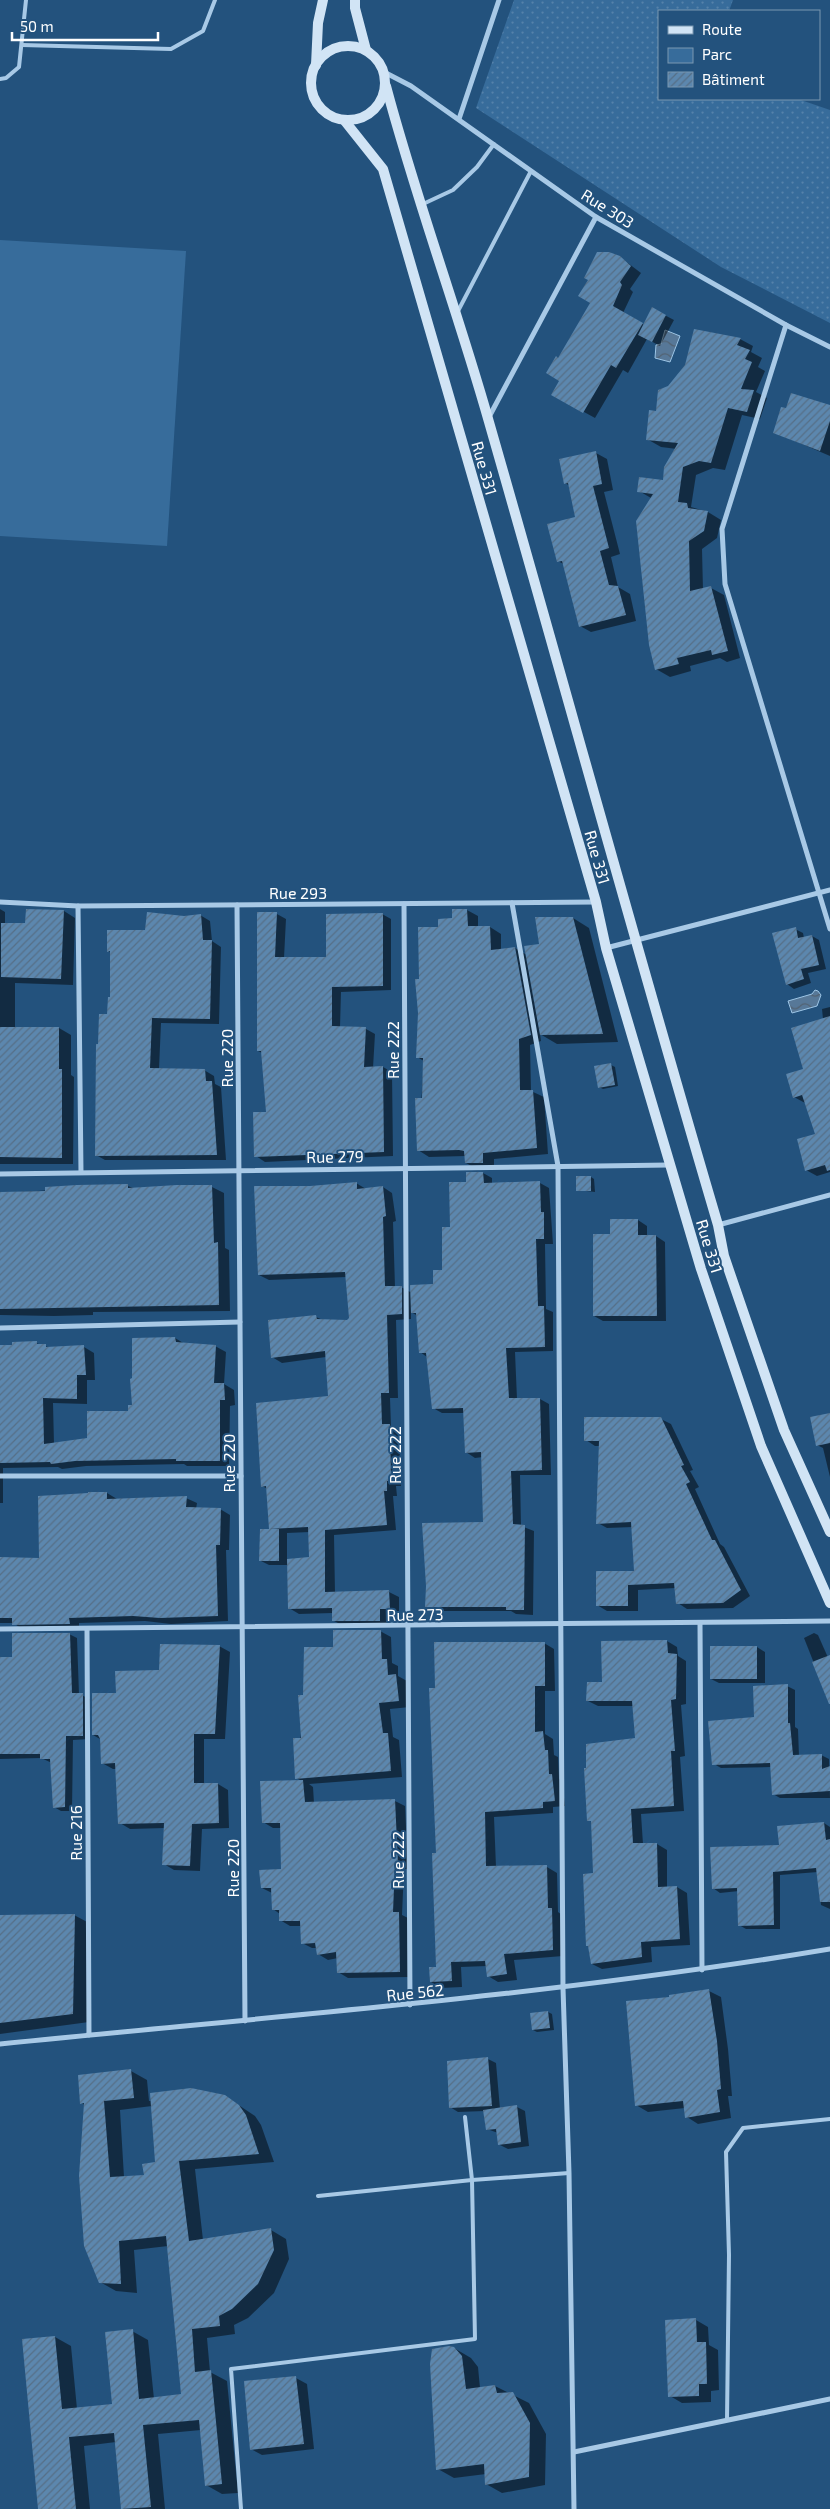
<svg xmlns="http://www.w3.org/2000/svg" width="830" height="2509" font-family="'Exo 2',sans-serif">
  <defs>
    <pattern id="garden-dots" width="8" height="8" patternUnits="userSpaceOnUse" patternTransform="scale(1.25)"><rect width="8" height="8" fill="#376c9b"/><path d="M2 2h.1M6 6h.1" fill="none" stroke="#5582aa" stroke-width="1.8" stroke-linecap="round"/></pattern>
    <pattern id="water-waves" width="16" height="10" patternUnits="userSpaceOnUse" patternTransform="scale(1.25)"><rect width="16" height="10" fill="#577898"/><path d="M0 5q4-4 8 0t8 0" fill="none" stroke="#526272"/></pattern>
    <pattern id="building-hatch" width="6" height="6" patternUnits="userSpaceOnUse" patternTransform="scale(1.25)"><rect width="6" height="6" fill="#5c87ae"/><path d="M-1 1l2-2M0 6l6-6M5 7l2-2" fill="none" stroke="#566f87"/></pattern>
  </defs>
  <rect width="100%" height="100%" fill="#23527d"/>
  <!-- green -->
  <path fill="#376c9b" d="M0 240 186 251 167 546 0 536Z"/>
  <!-- garden -->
  <path fill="url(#garden-dots)" d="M514 0H733L729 11H659V99H798L830 110V323L721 267 476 108Z"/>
  <!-- water -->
  <g fill="url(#water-waves)" stroke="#9cc5e6">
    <path d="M665 330 680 336 670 362 655 358 656 345 661 344Z"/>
    <path d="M815 990 818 991 821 995 817 1006 792 1013 788 1001 812 994Z"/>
  </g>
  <!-- shadow -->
  <g fill="#0007" fill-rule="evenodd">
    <path d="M620 257 641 273 630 289 633 292 623 313 644 325 653 309 674 320 660 346 647 339 628 373 623 370 595 418 553 395 561 381 559 359Z"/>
    <path d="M740 339 753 346 751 352 762 358 758 367 765 371 756 392 767 398 760 419 742 415 725 470 713 468 696 475 691 507 708 512 721 520 717 538 702 549 703 590 711 588 724 595 740 658 727 662 720 658 690 666 691 671 670 677 656 669 651 498 639 491 664 481 677 449 661 447 647 439 669 386Z"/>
    <path d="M830 406V456L774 432Z"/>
    <path d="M596 453 607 459 613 490 604 492 620 554 611 557 618 587 630 594 636 621 591 632 580 626 565 565 558 561 576 518 570 486 565 483Z"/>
    <path d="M0 909 5 912V924H27L64 911 75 918 73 985 15 983V1028H59L71 1035V1075L74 1077 73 1164H0Z"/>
    <path d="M467 910 478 916V927H490L501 934V950L515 948 527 955 573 918 589 928 618 1042 557 1044 540 1034 541 1041 530 1045 531 1091 544 1097 548 1154 494 1159V1169H477L466 1163V1156L429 1157 418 1150 424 1061 417 1057 420 980 439 928Z"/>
    <path d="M277 914 286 919 284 958H328L382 914 391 919V990L341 992 340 1028 366 1029 375 1034 373 1068 383 1067 392 1072 393 1156 265 1162 256 1156 267 1113 262 1053 258 1051Z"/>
    <path d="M200 915 210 921 212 941 221 947 219 1024 161 1023 159 1069 204 1070 214 1076 215 1084 221 1087 226 1160H105L96 1155 100 1045 111 998V953L108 951 146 931 184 917Z"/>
    <path d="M795 929 803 933 804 938 812 936 819 940 826 969 808 973 811 983 794 989 787 984Z"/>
    <path d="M830 1007V1172L817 1176 806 1170 817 1135 805 1103 794 1097 823 1019 822 1009Z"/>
    <path d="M611 1065 615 1067 618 1086 603 1089 599 1087Z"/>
    <path d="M467 1173H483L492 1178V1184L540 1183 549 1188 553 1244H545L546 1309 553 1312V1351L515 1352 517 1399H540L549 1404 551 1475H520L521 1526 534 1531 533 1615 516 1614 511 1611H435L426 1606 484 1523 483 1457 475 1458 466 1452 464 1413H442L433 1408 427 1357 420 1352 418 1316 411 1312V1319L396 1320 398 1398H390L391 1426 399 1431 401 1486H396L397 1496H393L396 1530 334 1535 335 1593 389 1592 399 1597V1614H389L390 1626H344L334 1621 333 1613 299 1614 289 1608V1565H269L261 1561 274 1531 270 1528 268 1489 262 1486 329 1397 326 1357 282 1363 272 1357 316 1317 323 1320 347 1321 350 1319 347 1277 269 1280 259 1275 310 1187 356 1183 366 1189 383 1187 392 1193 396 1221 393 1222 395 1287H401L412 1293 434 1285 444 1271 451 1228 468 1183ZM310 1532V1558L287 1560V1533Z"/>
    <path d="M591 1177 594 1179 595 1192 578 1190Z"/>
    <path d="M128 1186 135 1189 177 1186 212 1187 224 1193 225 1248 229 1250 230 1311 93 1312V1315L54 1316 0 1315V1193Z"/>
    <path d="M638 1220 647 1226V1236H656L665 1242 666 1321H603L594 1316 611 1235Z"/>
    <path d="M175 1338 185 1344 215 1346 226 1352 224 1384 234 1390 235 1405 230 1406 229 1466H187L184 1464 86 1466 62 1469 58 1467 3 1468V1503H0V1346L36 1343 51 1348 84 1347 94 1353 95 1380H87V1404L53 1403 54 1444 88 1439 129 1412Z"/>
    <path d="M830 1414V1477L823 1448 817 1445Z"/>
    <path d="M661 1419 671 1424 693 1470 690 1471 699 1487 695 1489 720 1544 724 1547 750 1596 733 1608 687 1609 678 1603 676 1588 638 1590V1611H607L597 1605 635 1572 633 1527 607 1528 598 1523 600 1446H595L586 1440Z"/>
    <path d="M89 1493H107L117 1499 186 1498 197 1503 196 1509H220L230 1515 229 1550H226L228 1621 171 1624 145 1621 79 1623V1629L24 1630 13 1623H0V1558L40 1559Z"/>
    <path d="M380 1631 391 1637 392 1663 398 1666V1676L407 1681 410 1707 390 1709 393 1737 399 1740 402 1777 309 1784 313 1787 314 1803 395 1801 405 1806 408 1869H404L402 1915 408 1918 409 1977 348 1978 338 1972V1958L328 1960 318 1954 317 1948H312L302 1943V1926H290L280 1920V1914L273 1909 272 1893 262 1888 283 1870 281 1828H273L263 1822 302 1781 296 1778 305 1696 334 1648Z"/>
    <path d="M814 1633 818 1635 830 1662V1687L823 1686 804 1638Z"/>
    <path d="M69 1634 77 1638 79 1694 90 1699V1739L73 1740 72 1811H61L54 1807 52 1763 41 1758 0 1759V1659H14Z"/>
    <path d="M667 1641 677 1647 678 1656 686 1661V1704L681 1705 685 1756 680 1757 684 1811 641 1814 643 1844H657L667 1850V1888L677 1887 687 1893 690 1945 651 1947 652 1962 602 1969 592 1964 589 1947 587 1945 595 1874 592 1822 589 1820 636 1739 634 1706H598L588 1701 603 1683Z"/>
    <path d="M544 1643 554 1649 555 1691H545V1734L553 1739 554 1755 558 1757 559 1779 562 1781 565 1806 553 1807V1813L494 1817 496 1867H547L557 1873 558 1912 562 1915 563 1956 514 1960 517 1980 498 1982 488 1976 487 1966 461 1967 462 1987 441 1988 431 1982 438 1968 436 1689Z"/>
    <path d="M219 1646 230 1652 225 1739H204V1784H218L228 1790 229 1828 202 1829 200 1871 174 1870 164 1864 165 1828 130 1829 120 1823 117 1769H113L102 1763 100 1739 93 1735 117 1694 160 1671Z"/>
    <path d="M757 1647 765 1652V1683H719L711 1679Z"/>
    <path d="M787 1686 795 1690V1727L798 1729 799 1756 821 1755 829 1759 830 1798H780L773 1794 771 1767 721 1768 714 1764Z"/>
    <path d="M824 1823 830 1827V1909L821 1905 818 1872 780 1875V1929H746L739 1925V1891L720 1893 713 1888 780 1846Z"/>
    <path d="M74 1915 91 1924 89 2022 0 2034V1916Z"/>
    <path d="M709 1991 721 1997 728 2049 732 2096H728L731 2118 698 2124 687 2117 685 2108 648 2112 636 2105 670 1998Z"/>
    <path d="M548 2012 552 2014 554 2030 537 2032 533 2030Z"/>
    <path d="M488 2059 496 2063 500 2109 517 2107 525 2111 529 2146 508 2149 500 2145 498 2133 487 2129 485 2111 458 2112 450 2107Z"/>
    <path d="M131 2071 147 2080 149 2101 225 2096 255 2116 261 2125 274 2162 195 2169 203 2240 271 2230 286 2239 289 2259 274 2293 248 2318 234 2325 235 2334 207 2338 210 2372 227 2381 238 2493 222 2494 206 2485 201 2430 158 2434 165 2509H123L116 2442 84 2446 90 2509H39L23 2340 55 2337 71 2346 77 2409 113 2405 132 2331 148 2340 154 2399 182 2395 168 2246 134 2250 137 2293 116 2291 100 2282 85 2105 81 2103 79 2076ZM152 2106 157 2164 145 2176 124 2177 120 2110Z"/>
    <path d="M696 2320 708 2327 709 2345 718 2350 719 2390 711 2391V2402L682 2403 670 2396Z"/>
    <path d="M454 2348 471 2358 478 2367 480 2388 495 2386 529 2403 546 2434 545 2485 502 2493 486 2484V2474L454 2478 438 2469Z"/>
    <path d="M296 2378 307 2384 314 2449 262 2455 251 2449Z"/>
  </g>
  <!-- building -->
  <g fill="url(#building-hatch)">
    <path d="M597 252H609L620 256 631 266 620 282 622 285 613 306 643 323 616 368 611 365 583 413 551 395 559 381 546 373 556 356 558 358 590 303 578 296 588 280 584 278Z"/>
    <path d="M652 307 666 315 652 342 638 335Z"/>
    <path d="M694 329 741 338 737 345 750 350 745 359 752 362 741 389 754 390 747 412 728 408 711 463 699 461 683 467 678 502 687 503 688 508 708 511 704 531 689 541 690 591 711 586 728 651 712 655 711 650 677 658 679 664 655 670 649 645 636 521 653 494 637 492 639 477 663 480 664 467 678 443 646 440 649 410 656 411 658 390 668 386 685 365Z"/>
    <path d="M791 393 830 405V421L820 451 773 433 781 407 786 408Z"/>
    <path d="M596 451 602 484 593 486 609 548 600 551 609 585 618 586 626 615 579 627 562 561 557 562 547 524 575 517 568 483 564 484 559 459Z"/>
    <path d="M26 909 64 910 61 979 1 977V923H25Z"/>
    <path d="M452 909H467L468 926H490L491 950 515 947 531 1035 519 1039 520 1090H533L537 1148 483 1153V1163H465L464 1151 459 1150 417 1151 415 1098H422L423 1058H416L418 1013 415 979H419L418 927H438V919L452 918Z"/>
    <path d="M147 912 184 916 201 914 203 940H212L210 1019 152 1018 150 1068 205 1069 206 1081H212L217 1155 95 1156 96 1044H98L99 1014H107L108 997H110V951L107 952V930H145Z"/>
    <path d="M257 912H277L275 957H326V914L383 913V986L332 987V1026L366 1027 364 1067 383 1066 384 1152 254 1157 253 1112H266L261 1051H257Z"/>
    <path d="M535 917H573L603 1034 540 1035 524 946 539 944Z"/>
    <path d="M796 927 798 938 812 935 819 965 801 969 804 979 786 985 772 933Z"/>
    <path d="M830 1016V1170L827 1171 825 1165 805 1171 797 1139 815 1134 802 1095 793 1098 786 1074 803 1069 791 1028Z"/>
    <path d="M0 1027H59V1069H62V1158L0 1157Z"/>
    <path d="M611 1063 615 1085 598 1088 594 1066Z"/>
    <path d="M466 1172H483L484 1183 540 1181 541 1212H544V1239H536L538 1306H544L545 1347 506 1348 509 1398H540L542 1470 511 1471 513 1524 525 1525 524 1610H506V1607H425L426 1586 422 1523 483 1522 481 1452 465 1453 463 1408 432 1409 426 1353H419L416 1313H411L410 1285 433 1284V1270H442V1227H450L449 1182H466Z"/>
    <rect x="576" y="1176" width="15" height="15"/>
    <path d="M357 1182V1189L383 1186 386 1216 383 1217 385 1286H402V1314L387 1315 389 1393H381L382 1424H390L391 1481H387V1491H384L387 1525 325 1530V1592L389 1590 390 1609H380V1621H332V1608L288 1609 287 1559 309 1557 308 1527 269 1529 266 1486 261 1487 256 1403 328 1396 325 1351 271 1358 268 1320 316 1315 317 1319 347 1320 349 1318 345 1272 258 1275 254 1186H310Z"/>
    <path d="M128 1184V1188L177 1185H212L214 1243 218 1242 219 1305 0 1309V1192L45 1191V1187L77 1185Z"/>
    <path d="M610 1219H638V1235H656L657 1316H593V1234H610Z"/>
    <path d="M175 1337 176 1342 216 1345 214 1383H224L225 1400H220V1461H176V1459L75 1461 51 1464 50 1462 0 1463V1345H12V1342L37 1341V1344H46V1347L84 1345 86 1375H77V1399L43 1398 44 1444 87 1438V1411H128V1405H132L130 1379 132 1378V1338Z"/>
    <path d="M830 1413V1443L816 1446 810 1417Z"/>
    <path d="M584 1417H661L684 1465 681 1466 690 1482 686 1484 712 1540H715L741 1590 723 1603 676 1604 674 1583 628 1585V1606H596V1571H634L631 1522 596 1524 599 1441H584Z"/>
    <path d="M88 1492H107V1499L187 1496 186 1507 221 1508 220 1545H216L218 1616 160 1618 133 1616 69 1618 70 1624 12 1625V1618H0V1557L39 1558 38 1496 88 1493Z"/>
    <path d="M260 1529H279V1561H259Z"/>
    <path d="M333 1630H381L382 1659H387L388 1675 396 1674 399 1701 379 1703 383 1733H388L391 1771 295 1779 293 1738H301L298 1695H303L304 1647H333Z"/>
    <path d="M12 1633H70L72 1693H83V1736H66L65 1807 53 1808 50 1759H40V1754H0V1657H12Z"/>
    <path d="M667 1640 668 1653 677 1654 676 1699 671 1700 675 1751H671L674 1806 631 1809 633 1843H657L658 1887 677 1886 680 1939 641 1942 642 1957 591 1964 588 1946H586L583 1874 593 1873 591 1821H587L584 1768H586V1744L635 1738 632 1701H586L587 1682H602L601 1641Z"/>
    <path d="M434 1642H545V1686H535V1732L543 1731 545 1750H548L549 1774H552L555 1801 543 1802V1808L485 1812 486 1866 547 1865 548 1908H552L553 1950 504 1954 507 1974 487 1977 485 1961 451 1962 452 1981 430 1982 429 1967H436L432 1853H436L429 1688H435Z"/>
    <path d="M160 1644 220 1645 215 1734H194V1783H218L219 1823 192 1824 190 1866 162 1865 164 1823 118 1824 115 1763 101 1764 100 1739 98 1735H92V1693H116L115 1671 159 1670Z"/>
    <rect x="710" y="1646" width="47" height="33"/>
    <path d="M830 1655V1704H829L812 1662Z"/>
    <path d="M788 1684V1723H790L793 1755 822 1754V1769L830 1766V1791L772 1795 770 1763 712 1765 708 1721 754 1717 753 1686Z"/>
    <path d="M303 1780 305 1802 395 1799 398 1864H395L393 1912H399L400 1972 337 1973 336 1952 317 1955 315 1943 301 1944 300 1921H279V1910H272L271 1888H261L259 1870 281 1869 280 1823H262L260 1781Z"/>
    <path d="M824 1822 826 1840 830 1839V1902H820L816 1868 773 1872 774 1925 738 1926 737 1888 712 1889 710 1847 779 1845 777 1826Z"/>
    <path d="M75 1914 73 2014 0 2023V1915Z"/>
    <path d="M709 1989 717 2041 721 2089 717 2090 720 2112 685 2118 683 2101 635 2106 626 2001 669 1997V1995Z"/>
    <path d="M548 2011 550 2028 532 2030 530 2013Z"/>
    <path d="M488 2057 492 2106 449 2108 447 2061Z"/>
    <path d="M131 2069 134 2098 104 2101 110 2177 144 2175 142 2164 155 2162 150 2093 191 2088 225 2095 239 2105 246 2115 259 2154 179 2161 189 2241 271 2228 274 2250 258 2284 232 2309 219 2316 220 2326 192 2329 195 2372 211 2370 222 2484 205 2486 199 2420 143 2425 151 2507 121 2509 114 2433 69 2437 76 2509H38L22 2339 55 2336 62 2409 112 2404 105 2332 133 2329 139 2399 181 2394 166 2236 119 2241 121 2284 99 2283 84 2246 79 2176 84 2103 80 2104 78 2075Z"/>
    <path d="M517 2105 521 2142 498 2145 496 2129 486 2130 483 2110Z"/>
    <path d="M696 2318 697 2342H706L707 2384H699V2396L668 2397 665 2320Z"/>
    <path d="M449 2346 454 2347 462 2356 466 2389 495 2385 497 2393 513 2392 530 2423 529 2477 485 2485 484 2464 436 2470 430 2364 432 2349Z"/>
    <path d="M296 2376 304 2444 250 2450 244 2381Z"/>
  </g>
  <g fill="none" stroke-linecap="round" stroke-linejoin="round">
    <!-- lane -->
    <g stroke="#a8c9e6" stroke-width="4">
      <path d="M22 45 171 49 203 31 215 0"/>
      <path d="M0 79 6 78 19 67 26 0"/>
      <path d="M423 204 453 190 477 167 494 144"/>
      <path d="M457 313 531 171"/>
      <path d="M318 2196 472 2180 569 2173"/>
      <path d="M727 2420 729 2255 726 2152 743 2128 830 2119"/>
      <path d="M241 2509 231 2369 475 2339 472 2180 465 2117"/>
    </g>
    <!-- street -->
    <g stroke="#a8c9e6" stroke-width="5">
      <path d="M384 72 411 86 596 217 786 325 830 347"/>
      <path d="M459 119 499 0"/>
      <path d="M786 325 722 529 725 584 830 929"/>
      <path d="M489 417 596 217"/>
      <path d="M0 902 78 906 596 902"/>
      <path d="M512 903 558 1166 563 1988 569 2173 574 2509"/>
      <path d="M404 904 410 2005"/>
      <path d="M237 905 245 2021"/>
      <path d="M78 906 81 1172"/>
      <path d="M606 948 830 890"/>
      <path d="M0 1174 669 1165"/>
      <path d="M718 1225 830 1195"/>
      <path d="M0 1328 240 1322"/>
      <path d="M0 1476H241"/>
      <path d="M700 1623 702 1970"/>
      <path d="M0 1629 830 1621"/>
      <path d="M87 1630 89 2035"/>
      <path d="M0 2044C277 2016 555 1995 830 1949"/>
      <path d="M574 2452 830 2399"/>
    </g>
    <!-- secondary -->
    <g stroke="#d1e4f5" stroke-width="10">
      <path d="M355 0V8L366 50"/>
      <circle cx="348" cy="83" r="37"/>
      <path d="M316 65 318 23 323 0"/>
      <path d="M386 86C416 199 457 309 489 422 566 690 639 958 718 1225L724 1256 784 1430 830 1532"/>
      <path d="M344 120 383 169 596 902 606 948 701 1269 761 1446 830 1603"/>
    </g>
  </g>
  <g text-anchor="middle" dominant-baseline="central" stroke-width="4" stroke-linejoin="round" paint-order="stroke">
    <!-- street labels -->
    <g font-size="16" fill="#fff" stroke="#23527d">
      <text transform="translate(608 208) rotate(32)">Rue 303</text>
      <text transform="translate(485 468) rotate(74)">Rue 331</text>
      <text transform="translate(598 857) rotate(74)">Rue 331</text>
      <text x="298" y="892">Rue 293</text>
      <text transform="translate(392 1050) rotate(-90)">Rue 222</text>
      <text transform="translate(226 1058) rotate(-90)">Rue 220</text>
      <text transform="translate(335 1156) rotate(-1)">Rue 279</text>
      <text transform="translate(710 1246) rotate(73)">Rue 331</text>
      <text transform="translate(394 1455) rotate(-90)">Rue 222</text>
      <text transform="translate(228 1463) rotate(-90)">Rue 220</text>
      <text transform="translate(415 1614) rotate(-1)">Rue 273</text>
      <text transform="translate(75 1833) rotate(-90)">Rue 216</text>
      <text transform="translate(397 1860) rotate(-90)">Rue 222</text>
      <text transform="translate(232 1868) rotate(-90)">Rue 220</text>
      <text transform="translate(415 1992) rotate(-6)">Rue 562</text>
    </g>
  </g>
  <!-- legend -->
  <rect x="658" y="10" width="162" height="90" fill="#23527d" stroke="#7b97b1"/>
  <rect x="668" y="26" width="25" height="8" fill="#d1e4f5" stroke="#7b97b1"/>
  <text x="702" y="35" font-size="15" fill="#ffffff">Route</text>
  <rect x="668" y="48" width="25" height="15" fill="#376c9b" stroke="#7b97b1"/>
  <text x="702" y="60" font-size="15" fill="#ffffff">Parc</text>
  <rect x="668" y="72" width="25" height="15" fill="url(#building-hatch)" stroke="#7b97b1"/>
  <text x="702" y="85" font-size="15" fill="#ffffff">Bâtiment</text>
  <!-- scale -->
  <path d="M12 32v8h146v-8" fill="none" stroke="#ffffff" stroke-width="2.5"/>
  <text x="20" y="32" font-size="15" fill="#ffffff" stroke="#23527d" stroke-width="4" paint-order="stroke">50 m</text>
</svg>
